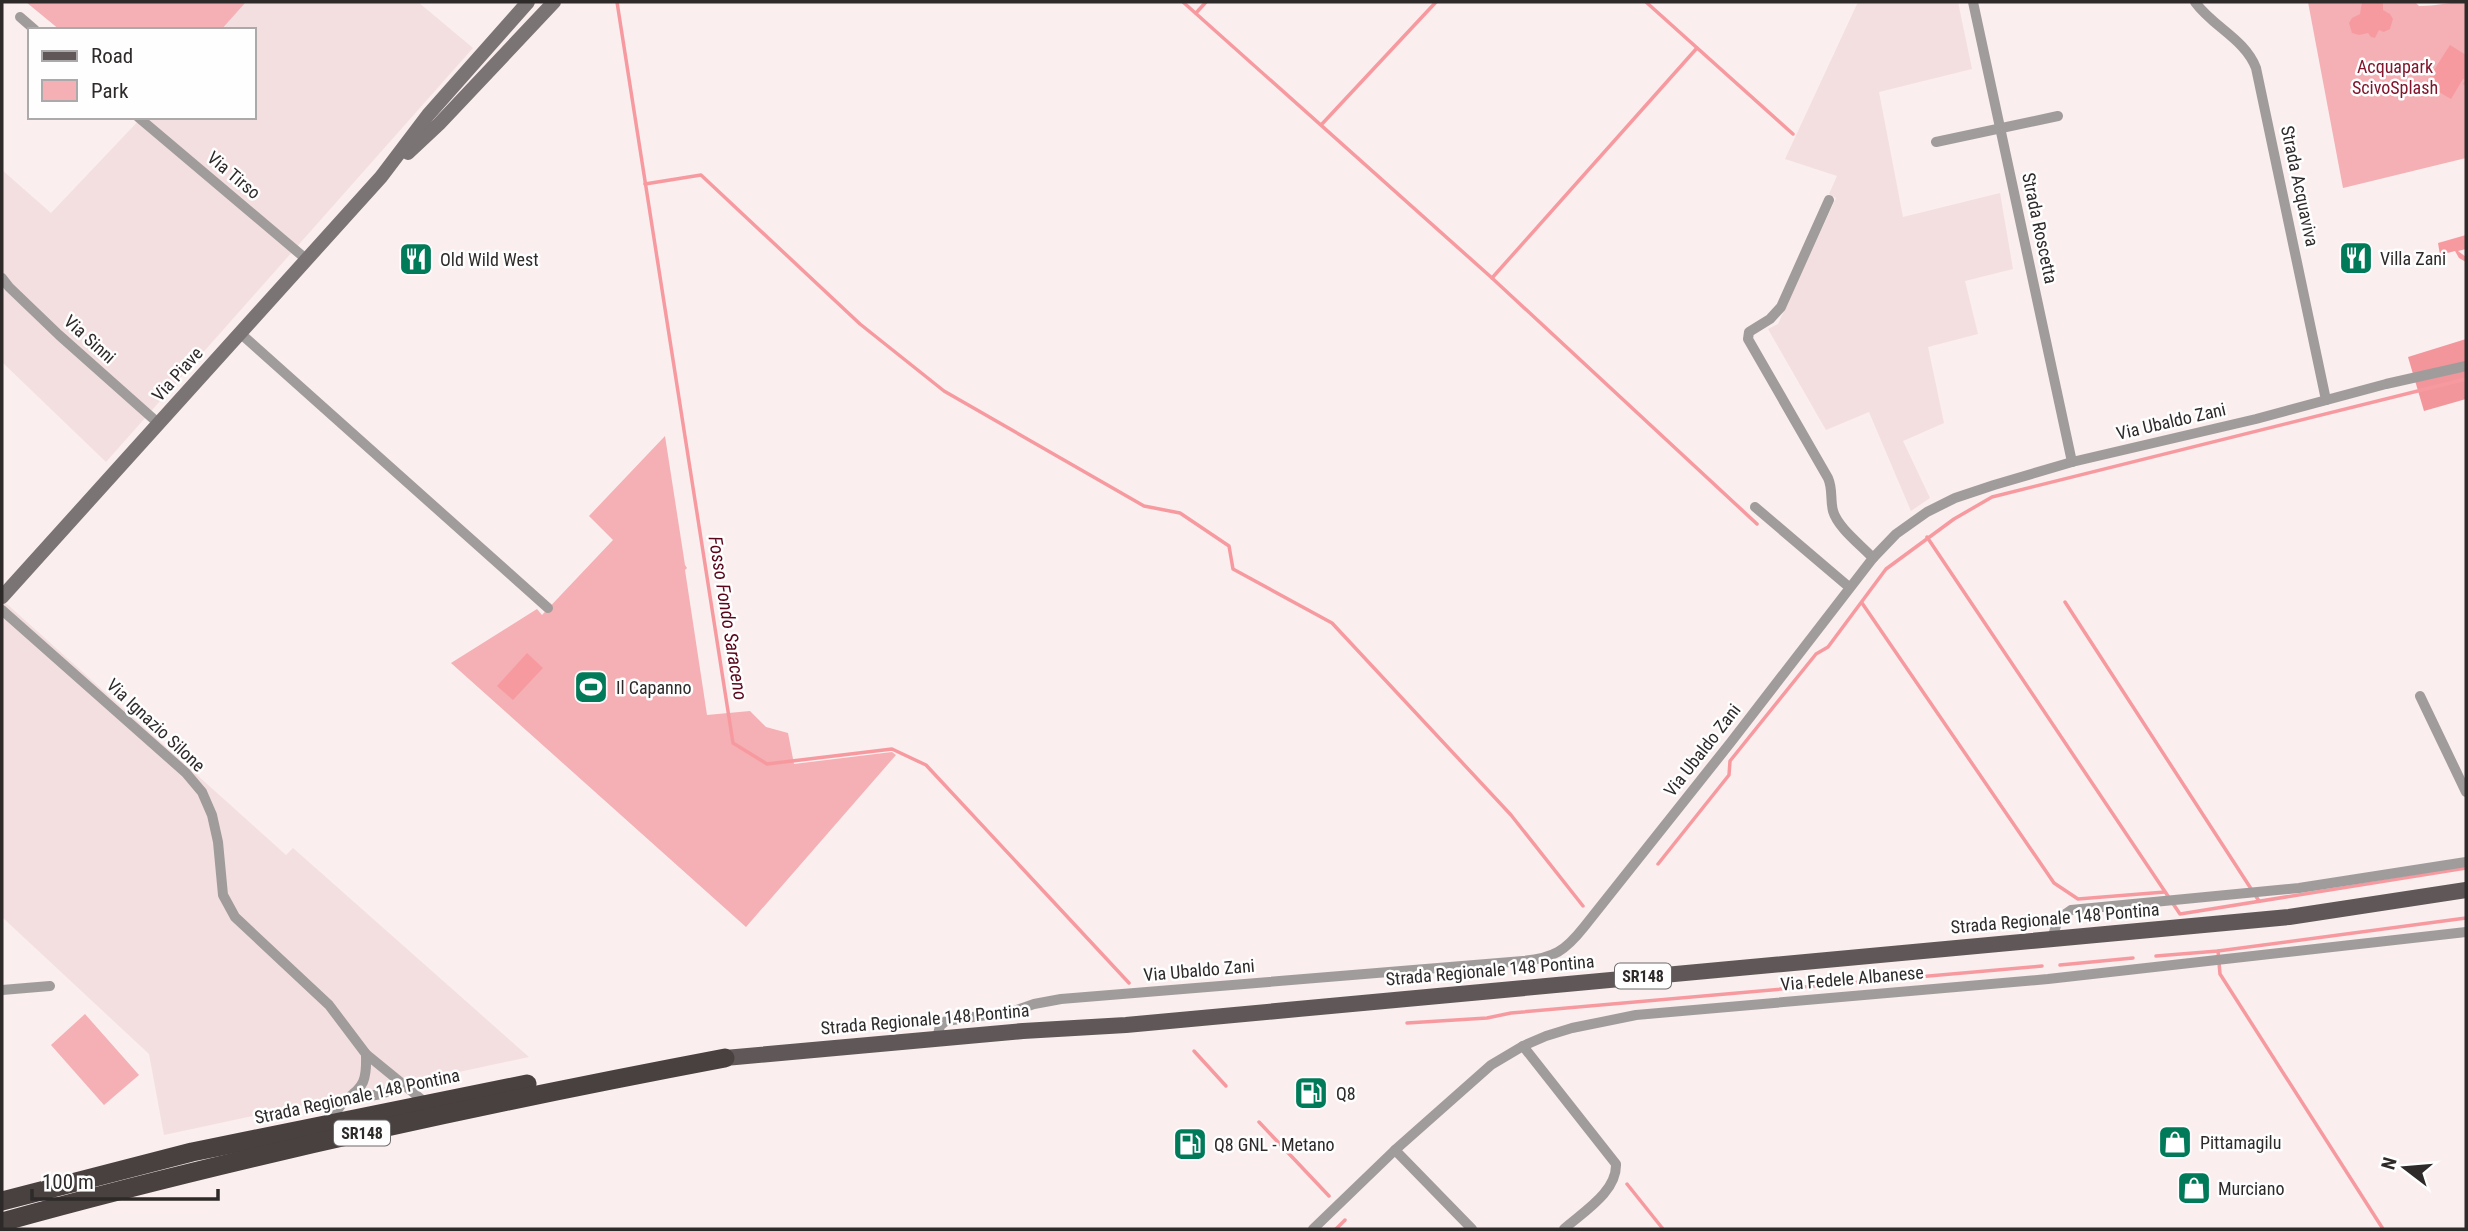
<svg xmlns="http://www.w3.org/2000/svg" width="2468" height="1231" font-family="'Roboto Condensed',sans-serif">
  <rect width="100%" height="100%" fill="#faeeee"/>
  <!-- built -->
  <g fill="#f4dfe0">
    <path d="M246 2H418L473 48 106 462 2 362V170L51 213 142 117H254V30H221Z"/>
    <path d="M1858 2H1958L1972 69 1879 92 1903 217 2000 193 2013 269 1965 281 1978 334 1928 347 1944 423 1903 441 1930 498 1911 511 1869 412 1826 430 1768 329 1778 324 1836 198 1829 194 1837 176 1785 159Z"/>
    <path d="M2 602 8 605 286 855 293 848 529 1057 164 1135 149 1054 2 917Z"/>
  </g>
  <!-- green -->
  <g fill="#f4b0b4">
    <path d="M26 2H246L221 30H60Z"/>
    <path d="M2308 2H2415L2419 6C2436 6 2450 2 2466 2V158L2343 188Z"/>
    <path d="M665 436 685 565 687 568 685 570 707 715 750 711 766 727 788 733 794 764 892 752 896 755 746 927 451 663 537 609 542 615 613 540 589 516Z"/>
    <path d="M85 1014 139 1075 104 1105 51 1045Z"/>
  </g>
  <!-- forest -->
  <path fill="#f2969c" d="M2466 339V399L2424 411 2408 357Z"/>
  <!-- water -->
  <g fill="#f79aa0">
    <path d="M2362 2H2383V10L2390 14 2393 19 2390 29 2384 32 2379 30 2375 38 2371 37 2368 33 2359 35 2352 33 2349 23 2352 18 2360 14Z"/>
    <path d="M2450 45 2466 55V86L2463 84 2465 80 2463 79 2451 99 2425 84Z"/>
    <path d="M2466 235V249L2458 251 2466 257V262L2459 258 2455 251 2440 255 2438 243Z"/>
    <path d="M527 653 543 668 513 700 497 686Z"/>
  </g>
  <g fill="none" stroke-linecap="round" stroke-linejoin="round">
    <!-- stream -->
    <g stroke="#f79aa0" stroke-width="3.5">
      <path d="M617 2 733 743 767 764 892 749 926 765 1129 983"/>
      <path d="M1183 2 1492 278 1757 524"/>
      <path d="M1646 2 1793 134"/>
      <path d="M1196 13 1206 2"/>
      <path d="M1322 124 1436 2"/>
      <path d="M645 184 701 175 860 324 944 391 1144 506 1180 513 1229 546 1233 569 1332 623 1511 815 1583 906"/>
      <path d="M1492 278 1697 48"/>
      <path d="M1927 537 2180 914 2466 868"/>
      <path d="M2065 602 2259 901"/>
      <path d="M1862 603 2054 883 2078 899 2165 892"/>
      <path d="M1658 864 1729 775 1730 761 1816 654 1828 647 1886 569 1954 519 1992 497 2466 379"/>
      <path d="M2218 951 2220 974 2383 1229"/>
      <path d="M2156 956 2218 951 2466 918"/>
      <path d="M2060 965 2133 958"/>
      <path d="M1407 1023 1487 1018 1511 1013 2042 966"/>
      <path d="M1194 1051 1226 1086"/>
      <path d="M1259 1122 1329 1196"/>
      <path d="M1627 1184 1663 1229"/>
      <path d="M1336 1229 1345 1220"/>
    </g>
    <!-- street -->
    <g stroke="#a19c9c" stroke-width="10">
      <path d="M1973 2 2072 462"/>
      <path d="M2195 2C2213 27 2245 39 2256 68L2326 400"/>
      <path d="M20 17 35 30"/>
      <path d="M138 117 306 259"/>
      <path d="M1936 142 2058 116"/>
      <path d="M1829 200 1781 307 1770 319 1749 332 1748 339 1828 478C1833 489 1830 499 1833 511 1838 528 1861 545 1873 558"/>
      <path d="M2 278 9 287 59 335 158 423"/>
      <path d="M240 333 548 608"/>
      <path d="M1755 507 1849 587"/>
      <path d="M2 610 186 773 202 792 212 815 218 842 223 895 235 917 329 1005 366 1054 426 1103"/>
      <path d="M2420 696 2466 792"/>
      <path d="M2052 939 2058 919 2071 910 2299 888 2466 862"/>
      <path d="M2 990 50 986"/>
      <path d="M937 1038 940 1026 946 1021 1014 1011 1034 1004 1061 999 1523 961C1554 958 1565 951 1584 927L1731 742 1873 558 1896 534 1927 512 1955 498 1994 485 2072 462 2256 419 2386 384 2466 366"/>
      <path d="M1523 1046 1616 1164C1617 1192 1583 1212 1564 1229"/>
      <path d="M354 1093C369 1097 390 1097 398 1081"/>
      <path d="M333 1122C339 1097 355 1099 363 1082 367 1073 366 1063 366 1054"/>
      <path d="M1395 1150 1472 1229"/>
      <path d="M1313 1229 1395 1150 1491 1065 1523 1046 1546 1036 1572 1028 1636 1015 2048 979 2466 932"/>
    </g>
    <!-- secondary -->
    <g stroke="#7b7474" stroke-width="14">
      <path d="M408 153 439 124 554 2"/>
      <path d="M2 597 381 177 428 115 528 2"/>
    </g>
    <!-- primary -->
    <path stroke="#605858" stroke-width="16" d="M725 1058 1023 1031 1126 1025 2289 917 2466 890"/>
    <!-- highway -->
    <g stroke="#494040" stroke-width="19">
      <path d="M2 1201 192 1152 527 1084"/>
      <path d="M2 1222C240 1156 482 1104 725 1058"/>
    </g>
  </g>
  <!-- icons -->
  <defs>
    <g id="restaurant-square" transform="scale(1.75)"><rect x="-9" y="-9" width="18" height="18" rx="4" fill="#007a58" stroke="#fefefe"/><path d="M-5-6h1v4h1v-4h1v4h1v-4h1v5L-1.5 .5V6h-2V.5L-5-1ZM5-6V6H3V1.5H1.5Q1.5-4 5-6Z" fill="#fff"/></g>
    <g id="stadium-square" transform="scale(1.75)"><rect x="-9" y="-9" width="18" height="18" rx="4" fill="#007a58" stroke="#fefefe"/><path d="M0-5a6.5 5 0 1 0 0 10a6.5 5 0 1 0 0-10ZM-3.5-1.8h7v3.6h-7Z" fill="#fff"/></g>
    <g id="fuel-square" transform="scale(1.75)"><rect x="-9" y="-9" width="18" height="18" rx="4" fill="#007a58" stroke="#fefefe"/><path d="M-5.5-6h7V0h2V4h1.3V-2.5L3-4.5l.8-.8L6-3V5H2.5V1h-1V6h-7ZM-4.2-4.7v3.2H.2V-4.7Z" fill="#fff"/></g>
    <g id="shop-square" transform="scale(1.75)"><rect x="-9" y="-9" width="18" height="18" rx="4" fill="#007a58" stroke="#fefefe"/><path d="M-5-2.5h2.3a2.7 3.5 0 0 1 5.4 0H5L5.5 6h-11ZM-1.5-2.5h3a1.5 2.3 0 0 0-3 0Z" fill="#fff"/></g>
  </defs>
  <g fill-rule="evenodd">
    <use href="#restaurant-square" x="2356" y="258"/>
    <use href="#restaurant-square" x="416" y="259"/>
    <use href="#stadium-square" x="591" y="687"/>
    <use href="#fuel-square" x="1311" y="1093"/>
    <use href="#shop-square" x="2175" y="1142"/>
    <use href="#fuel-square" x="1190" y="1144"/>
    <use href="#shop-square" x="2194" y="1188"/>
  </g>
  <g text-anchor="middle" dominant-baseline="central" stroke-width="5" stroke-linejoin="round" paint-order="stroke">
    <!-- shield labels -->
    <g fill="#fefefe" stroke="#6c6a6a" stroke-width="2">
      <rect x="1615" y="963.5" width="56" height="25" rx="5"/>
      <rect x="334" y="1120.5" width="56" height="25" rx="5"/>
    </g>
    <g font-size="16" font-weight="bold" fill="#2e2a2a">
      <text x="1643" y="976">SR148</text>
      <text x="362" y="1133">SR148</text>
    </g>
    <!-- park labels -->
    <g font-size="18" fill="#81152c" stroke="#fefefe">
      <text x="2395" y="66">Acquapark<tspan x="2395" dy="21">ScivoSplash</tspan></text>
    </g>
    <!-- street labels -->
    <g font-size="18" fill="#2e2a2a" stroke="#fefefe">
      <text transform="translate(234 175) rotate(40)">Via Tirso</text>
      <text transform="translate(2300 186) rotate(78)">Strada Acquaviva</text>
      <text transform="translate(2040 228) rotate(78)">Strada Roscetta</text>
      <text transform="translate(90 339) rotate(42)">Via Sinni</text>
      <text transform="translate(177 374) rotate(-48)">Via Piave</text>
      <text transform="translate(2171 421) rotate(-13)">Via Ubaldo Zani</text>
      <text transform="translate(156 725) rotate(43)">Via Ignazio Silone</text>
      <text transform="translate(1702 750) rotate(-52)">Via Ubaldo Zani</text>
      <text transform="translate(2055 918) rotate(-5)">Strada Regionale 148 Pontina</text>
      <text transform="translate(1199 970) rotate(-5)">Via Ubaldo Zani</text>
      <text transform="translate(1490 970) rotate(-5)">Strada Regionale 148 Pontina</text>
      <text transform="translate(1852 978) rotate(-5)">Via Fedele Albanese</text>
      <text transform="translate(925 1019) rotate(-5)">Strada Regionale 148 Pontina</text>
      <text transform="translate(357 1096) rotate(-12)">Strada Regionale 148 Pontina</text>
    </g>
    <!-- poi labels -->
    <g font-size="18" fill="#2e2a2a" stroke="#fefefe" text-anchor="start">
      <text x="2380" y="258">Villa Zani</text>
      <text x="440" y="259">Old Wild West</text>
      <text x="616" y="687">Il Capanno</text>
      <text x="1336" y="1093">Q8</text>
      <text x="2200" y="1142">Pittamagilu</text>
      <text x="1214" y="1144">Q8 GNL - Metano</text>
      <text x="2218" y="1188">Murciano</text>
    </g>
    <!-- water labels -->
    <g font-size="19" font-style="italic" fill="#59051a" stroke="#fefefe">
      <text transform="translate(728 618) rotate(81)">Fosso Fondo Saraceno</text>
    </g>
  </g>
  <!-- border -->
  <rect width="2468" height="1231" fill="none" stroke="#2e2a2a" stroke-width="7"/>
  <!-- legend -->
  <rect x="28" y="28" width="228" height="91" fill="#fefefe" stroke="#aba9a9" stroke-width="2"/>
  <rect x="42" y="51" width="35" height="10" fill="#605858" stroke="#aba9a9" stroke-width="2"/>
  <text x="91" y="63" font-size="21" fill="#2e2a2a">Road</text>
  <rect x="42" y="80" width="35" height="21" fill="#f4b0b4" stroke="#aba9a9" stroke-width="2"/>
  <text x="91" y="98" font-size="21" fill="#2e2a2a">Park</text>
  <!-- north arrow -->
  <g transform="translate(2405 1168) rotate(286)" stroke="#fefefe" stroke-width="5" paint-order="stroke">
  <path d="M0-5L12 26L0 18L-12 26Z" fill="#2e2a2a"/>
  <text y="-10" font-size="19" font-weight="bold" text-anchor="middle" fill="#2e2a2a">N</text>
  </g>
  <!-- scale -->
  <path d="M32 1189v10h186v-10" fill="none" stroke="#2e2a2a" stroke-width="3.5"/>
  <text x="42" y="1189" font-size="21" fill="#2e2a2a" stroke="#fefefe" stroke-width="5" paint-order="stroke">100 m</text>
</svg>
